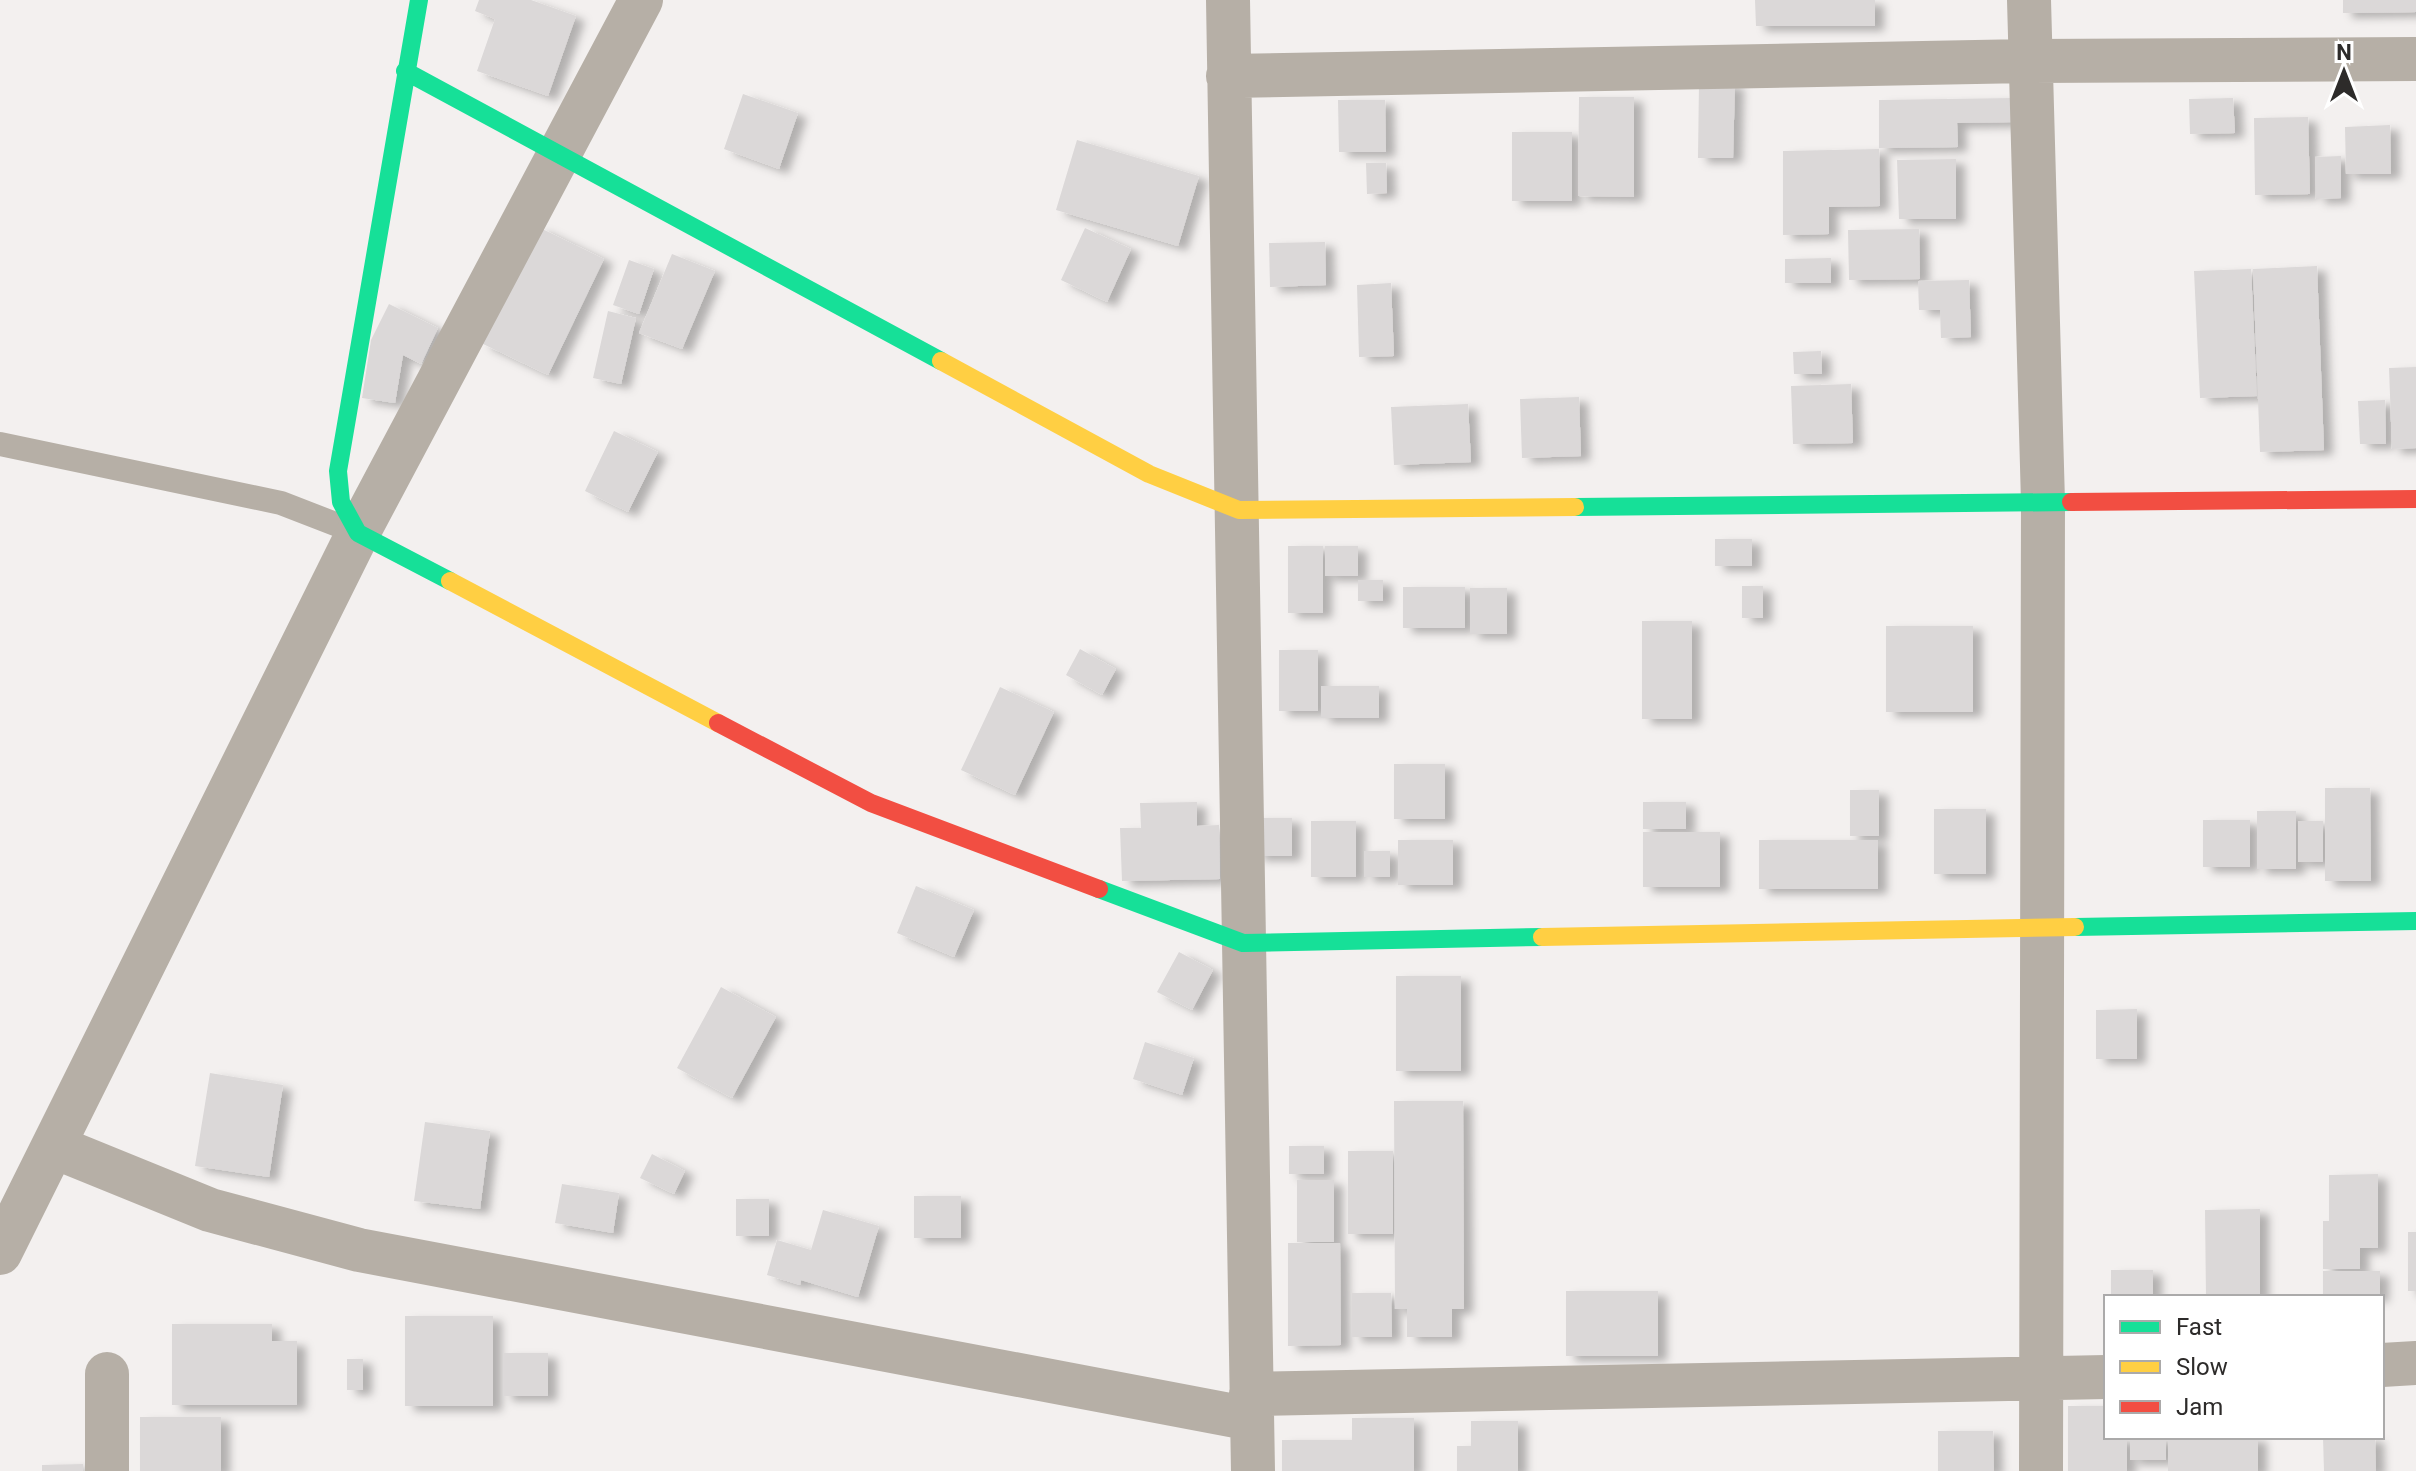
<svg xmlns="http://www.w3.org/2000/svg" width="2416" height="1471" viewBox="0 0 2416 1471" font-family="Roboto,sans-serif">
<style>
.building{fill:#dbd8d8;filter:url(#shadow)}
.lines{fill:none;stroke-linecap:round;stroke-linejoin:round}
.lane{stroke:#b6afa6;stroke-width:24}
.street{stroke:#b6afa6;stroke-width:44}
.fast{stroke:#16e098;stroke-width:18}
.slow{stroke:#ffcf43;stroke-width:18}
.jam{stroke:#f24e42;stroke-width:18}
</style>
<defs>
<filter id="shadow"><feDropShadow dx="9" dy="5" stdDeviation="4" flood-color="#0004"/></filter>
</defs>
<rect width="100%" height="100%" fill="#f3f0ef"/>
<path class="building" d="M479 0H531L576 16 548 96 477 71 495 19 475 11Z
M1755 0H1875V26H1756Z
M2343 0H2416V12L2343 13Z
M1699 83H1735L1733 158H1698Z
M743 94 798 113 779 169 724 149Z
M1579 97H1634V197L1578 196Z
M2013 98V122L1957 123 1958 147 1879 148V100Z
M2233 98 2235 133 2190 134 2189 99Z
M1338 100H1385L1386 152H1339Z
M2308 117 2310 194 2255 195 2254 118Z
M2390 125 2391 174H2346L2345 127Z
M1512 132H1572V201H1512Z
M1077 140 1199 176 1178 246 1056 210Z
M1879 149 1880 206 1829 207V234L1783 235V151Z
M2341 156V198L2316 199 2315 157Z
M1956 159V219H1899L1897 160Z
M1366 163H1386L1387 193 1367 194Z
M538 227 604 259 548 375 481 343Z
M1085 228 1131 249 1107 302 1061 280Z
M1919 229 1920 279 1849 280 1848 230Z
M1325 242 1326 285 1270 287 1269 243Z
M672 254 715 271 682 349 639 333Z
M1831 258V283H1785V259Z
M629 260 654 269 639 314 613 305Z
M2317 266 2324 450 2260 452 2253 269Z
M2251 269 2257 396 2200 398 2194 271Z
M1969 280 1971 337 1941 338 1940 310H1919L1918 281Z
M1391 283 1394 356 1359 357 1357 285Z
M389 304 438 328 421 364 403 355 395 403 362 398 371 340Z
M608 311 636 318 621 384 593 378Z
M1821 351 1822 374H1794L1793 352Z
M2416 367V448L2392 449 2389 368Z
M1851 384 1853 443 1793 444 1791 386Z
M1579 397 1581 456 1522 458 1520 399Z
M2385 400 2386 444H2360L2358 401Z
M1468 404 1471 462 1394 465 1391 407Z
M614 431 658 452 628 512 585 491Z
M1715 539H1752V566H1715Z
M1288 546H1323V613H1288Z
M1325 546H1358V576H1325Z
M1358 580H1383V601H1358Z
M1742 586H1763V618H1742Z
M1403 587H1465V628H1403Z
M1470 588H1507V634H1470Z
M1642 621H1692V719H1642Z
M1886 626H1973V712H1886Z
M1080 649 1116 669 1102 695 1066 675Z
M1279 650H1318V711H1279Z
M1321 686H1379V718H1321Z
M1000 687 1054 712 1015 795 961 770Z
M1394 764H1445V819H1394Z
M2325 788H2370L2371 881H2325Z
M1850 790H1879V836H1850Z
M1197 802V826L1219 825 1220 879 1122 881 1120 828H1141L1140 803Z
M1643 802H1686V829H1643Z
M1934 809H1986V874H1934Z
M2257 811H2296V869H2257Z
M1255 818H1292V856H1255Z
M2203 820H2250V867H2203Z
M1311 821H1356V877H1311Z
M2298 821H2323V862H2298Z
M1643 832H1720V887H1643Z
M1398 840H1453V885H1398Z
M1759 840H1878V889H1759Z
M1364 851H1390V877H1364Z
M916 886 974 910 954 957 897 933Z
M1179 952 1213 970 1192 1010 1157 992Z
M1396 976H1461V1071H1396Z
M721 987 776 1017 732 1098 677 1068Z
M2137 1009V1059H2096V1010Z
M1145 1042 1194 1058 1182 1095 1133 1079Z
M210 1073 283 1085 269 1177 195 1166Z
M1394 1101H1463L1464 1309H1452V1337H1407V1309H1395Z
M425 1122 490 1131 480 1209 414 1201Z
M1289 1146H1324V1174H1289Z
M1348 1151H1393V1234H1348Z
M652 1154 685 1171 674 1194 640 1178Z
M2378 1174V1248H2360V1269H2323V1221H2329V1175Z
M1297 1180H1334V1242H1297Z
M562 1184 619 1193 613 1233 555 1223Z
M914 1196H961V1238H914Z
M736 1199H769V1236H736Z
M2260 1209V1297H2206L2205 1210Z
M823 1210 879 1226 858 1297 801 1280 800 1285 767 1275 777 1240 811 1250Z
M2408 1232H2416V1291H2408Z
M1288 1243H1340L1341 1345 1288 1346Z
M2111 1270H2153V1297H2111Z
M2323 1271H2380V1297H2323Z
M1566 1291H1658V1356H1566Z
M1352 1293H1391L1392 1337H1352Z
M405 1316H493V1406H405Z
M172 1324H272V1341H297V1405H172Z
M503 1353H548V1396H503Z
M347 1359H363V1390H347Z
M2068 1406H2106V1437H2127V1471H2068Z
M140 1417H221V1471H140Z
M1352 1418H1414V1471H1282V1440H1352Z
M1471 1421H1518V1471H1457V1446H1471Z
M1938 1431H1993L1994 1471H1938Z
M2130 1437H2166V1460H2130Z
M2168 1437H2258V1471H2168Z
M2323 1437H2375L2376 1471H2324Z
M83 1464V1471H42V1465Z"/>
<g class="lines">
<path class="lane" d="M0 444 281 503 356 532"/>
<path class="street" d="M1228 0 1253 1471
M2029 0 2043 502 2041 1471
M1228 76 2028 61 2416 59
M55 1147 210 1210 359 1250 1251 1419
M0 1253 358 533 641 0
M2382 1365 2416 1363
M107 1374V1471
M1251 1394 2106 1377"/>
<path class="fast" d="M419 0 338 471 341 502 358 533 450 581
M405 71 941 361
M1575 507 2071 502
M1099 889 1243 943 1542 937
M2075 927 2416 921"/>
<path class="slow" d="M941 361 1149 474 1239 510 1575 507
M450 581 718 723
M1542 937 2075 927"/>
<path class="jam" d="M2071 502 2416 499
M718 723 871 803 1099 889"/>
</g>
<rect x="2104" y="1295" width="280" height="144" fill="#ffffff" stroke="#abaaaa" stroke-width="2"/>
<rect x="2120" y="1321" width="40" height="12" fill="#16e098" stroke="#abaaaa" stroke-width="2"/>
<text x="2176" y="1335" font-size="24" fill="#2d2b2a">Fast</text>
<rect x="2120" y="1361" width="40" height="12" fill="#ffcf43" stroke="#abaaaa" stroke-width="2"/>
<text x="2176" y="1375" font-size="24" fill="#2d2b2a">Slow</text>
<rect x="2120" y="1401" width="40" height="12" fill="#f24e42" stroke="#abaaaa" stroke-width="2"/>
<text x="2176" y="1415" font-size="24" fill="#2d2b2a">Jam</text>
<g transform="translate(2344 72)" stroke="#ffffff" stroke-width="6" paint-order="stroke">
<path d="M0-6L14 30L0 20L-14 30Z" fill="#2d2b2a"/>
<text y="-12" font-size="22" font-weight="bold" text-anchor="middle" fill="#2d2b2a">N</text>
</g>
</svg>
